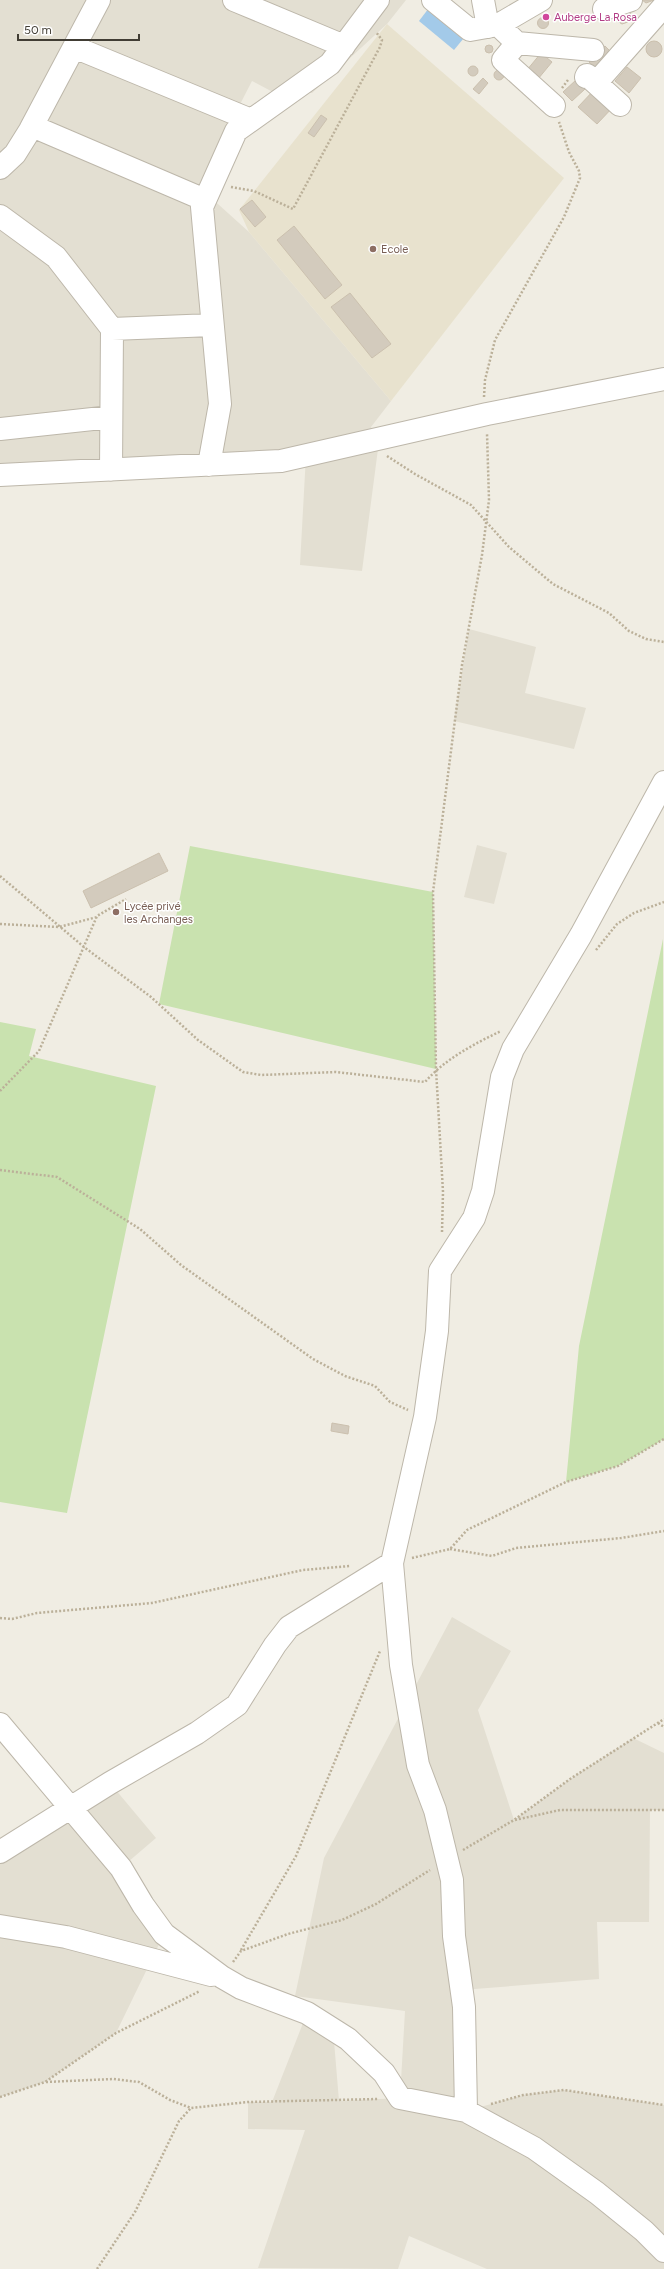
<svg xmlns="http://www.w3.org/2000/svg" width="664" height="2269" viewBox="0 0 664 2269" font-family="Figtree,sans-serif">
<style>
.residential{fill:#e3dfd2}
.education{fill:#e8e2ce}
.green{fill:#c9e2af}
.water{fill:#a3cae9}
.building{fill:#d3cbbd;stroke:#cbc0ae}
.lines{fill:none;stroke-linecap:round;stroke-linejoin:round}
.minor-casing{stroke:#bdb7aa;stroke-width:24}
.path{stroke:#bbb099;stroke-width:2.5;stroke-dasharray:2 2;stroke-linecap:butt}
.minor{stroke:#fff;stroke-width:22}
.hotel-dot{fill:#d1479c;stroke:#fff;stroke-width:1.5}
.education-dot{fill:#8d6e63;stroke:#fff;stroke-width:1.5}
.labels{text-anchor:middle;stroke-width:3;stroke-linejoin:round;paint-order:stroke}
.hotel-label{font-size:11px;fill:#b23c85;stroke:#fff;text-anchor:start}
.education-label{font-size:11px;fill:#785e54;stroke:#fff;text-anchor:start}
</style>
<rect width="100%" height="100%" fill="#f0ede3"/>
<path class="residential" d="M0 0H406L387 24 312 93 271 91 252 81 198 186 249 232 391 401 371 427 378 449 362 571 300 565 306 455 0 475Z
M469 629 536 647 525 693 586 708 574 749 454 721Z
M477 845 507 853 494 904 464 897Z
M452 1617 511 1651 478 1710 514 1820 570 1779 633 1738 664 1753V1810H650L649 1922H597L599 1979 462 1990 466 2111 523 2095 564 2090 664 2105V2269H487L409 2236 398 2269 258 2268 305 2130 248 2129V2102H272L307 2013 333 2029 339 2101 400 2098 405 2011 295 1996 324 1858Z
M110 1783 156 1838 121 1868 164 1934 116 2033 45 2082 0 2097V1852Z"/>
<path class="education" d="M387 24 564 178 391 401 249 232 239 210Z"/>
<path class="green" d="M190 846 433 892 436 1069 159 1004Z
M663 939 664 1439 618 1466 566 1482 579 1346Z
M0 1022 36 1029 29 1056 156 1086 67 1513 0 1502Z"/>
<path class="water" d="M432 4 468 33 454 50 419 21Z"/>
<path class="building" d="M642 0H654L646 3Z
M630 12 631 17 628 22 622 24 617 21 616 15Z
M537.5 23a5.5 5.5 0 1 1 11 0a5.5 5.5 0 1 1-11 0Z
M646 49a8 8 0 1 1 16 0a8 8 0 1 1-16 0Z
M485 49a4 4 0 1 1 8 0a4 4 0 1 1-8 0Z
M605 46 616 57 601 73 589 62Z
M541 53 552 62 538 79 527 70Z
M468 71a5 5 0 1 1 10 0a5 5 0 1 1-10 0Z
M627 67 641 78 629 93 615 81Z
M494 75a5 5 0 1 1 10 0a5 5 0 1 1-10 0Z
M483 78 488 83 479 94 473 89Z
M576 80 585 89 572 101 563 92Z
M595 89 614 106 597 124 578 107Z
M321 115 327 119 314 137 308 133Z
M252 200 266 217 255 227 240 209Z
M294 226 342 285 325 299 277 240Z
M350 293 391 344 372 358 331 307Z
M159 853 168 871 91 908 83 891Z
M332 1423 349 1426 348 1434 331 1431Z"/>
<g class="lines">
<defs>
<path id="minor" d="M234 0 344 46
M433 0 470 30 498 25 541 0
M483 0 488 27
M604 9 631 0
M498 25 517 43 593 50
M517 43 503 60 554 106
M74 47 251 120
M586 77 587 75 620 105
M596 83 664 6
M32 126 205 200
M0 168 15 154 30 130 99 0
M0 216 56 257 112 329 111 470
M112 329 212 325
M0 429 111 417
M209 465 220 404 202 207 236 131 330 64 378 0
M0 475 281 461 487 414 664 379
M0 1724 121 1868 143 1905 164 1934 222 1977 241 1988 307 2013 348 2039 384 2073 400 2098 466 2111 534 2148 597 2193 644 2231 664 2251
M0 1852 110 1783 197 1733 237 1705 275 1645 289 1627 392 1563
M0 1926 66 1937 211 1975
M466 2111 464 2007 454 1936 452 1880 435 1810 418 1765 401 1665 392 1563 425 1417 437 1331 440 1271 474 1218 483 1191 502 1077 513 1049 581 935 664 782"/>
</defs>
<use href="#minor" class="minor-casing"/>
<path class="path" d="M562 88 568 80
M231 187 254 191 293 209 380 47 382 40 376 32
M484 397 485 380 495 340 564 217 580 178 579 171 569 152 559 122
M387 456 415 474 471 505 509 547 553 584 609 613 629 631 646 639 664 642
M0 876 84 947 151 997 198 1040 243 1072 261 1075 336 1072 425 1082C445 1059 474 1044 501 1031
M0 924 59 927 97 917
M596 950 617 924 634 913 664 902
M0 1091 39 1051 97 916 126 899
M0 1170 57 1177 140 1229 181 1265 313 1359 345 1376 375 1386 390 1402 408 1410
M442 1232 443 1192 436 1069 433 892 462 665 482 555 489 500 487 433
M450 1549 492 1556 516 1548 621 1538 664 1531
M412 1558 450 1549 467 1530 566 1482 618 1466 664 1439
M0 1618 12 1619 37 1613 152 1603 303 1570 350 1566
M658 1723 664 1727
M515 1820 560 1810H664
M463 1850 514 1820 570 1779 664 1719
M241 1950 296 1856 380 1651
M233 1962 241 1951 288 1934 342 1920 376 1904 430 1870
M46 2082 113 2079 139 2082 170 2100 191 2108 248 2102 378 2099
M0 2097 45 2082 116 2033 200 1991
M491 2104 523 2095 564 2090 664 2105
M97 2269 135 2212 179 2121 191 2108"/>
<use href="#minor" class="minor"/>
</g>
<circle class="hotel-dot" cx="546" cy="17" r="4"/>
<g class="education-dot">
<circle cx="373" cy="249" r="4"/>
<circle cx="116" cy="912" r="4"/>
</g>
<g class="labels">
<g class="hotel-label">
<text x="554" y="21">Auberge La Rosa</text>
</g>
<g class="education-label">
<text x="381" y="253">Ecole</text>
<text x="124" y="910">Lycée privé<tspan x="124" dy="13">les Archanges</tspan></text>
</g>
</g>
<path d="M18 34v6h121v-6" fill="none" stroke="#413d34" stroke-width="2"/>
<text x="24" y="34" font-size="12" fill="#413d34" stroke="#ffffff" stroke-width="3" paint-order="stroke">50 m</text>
</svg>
